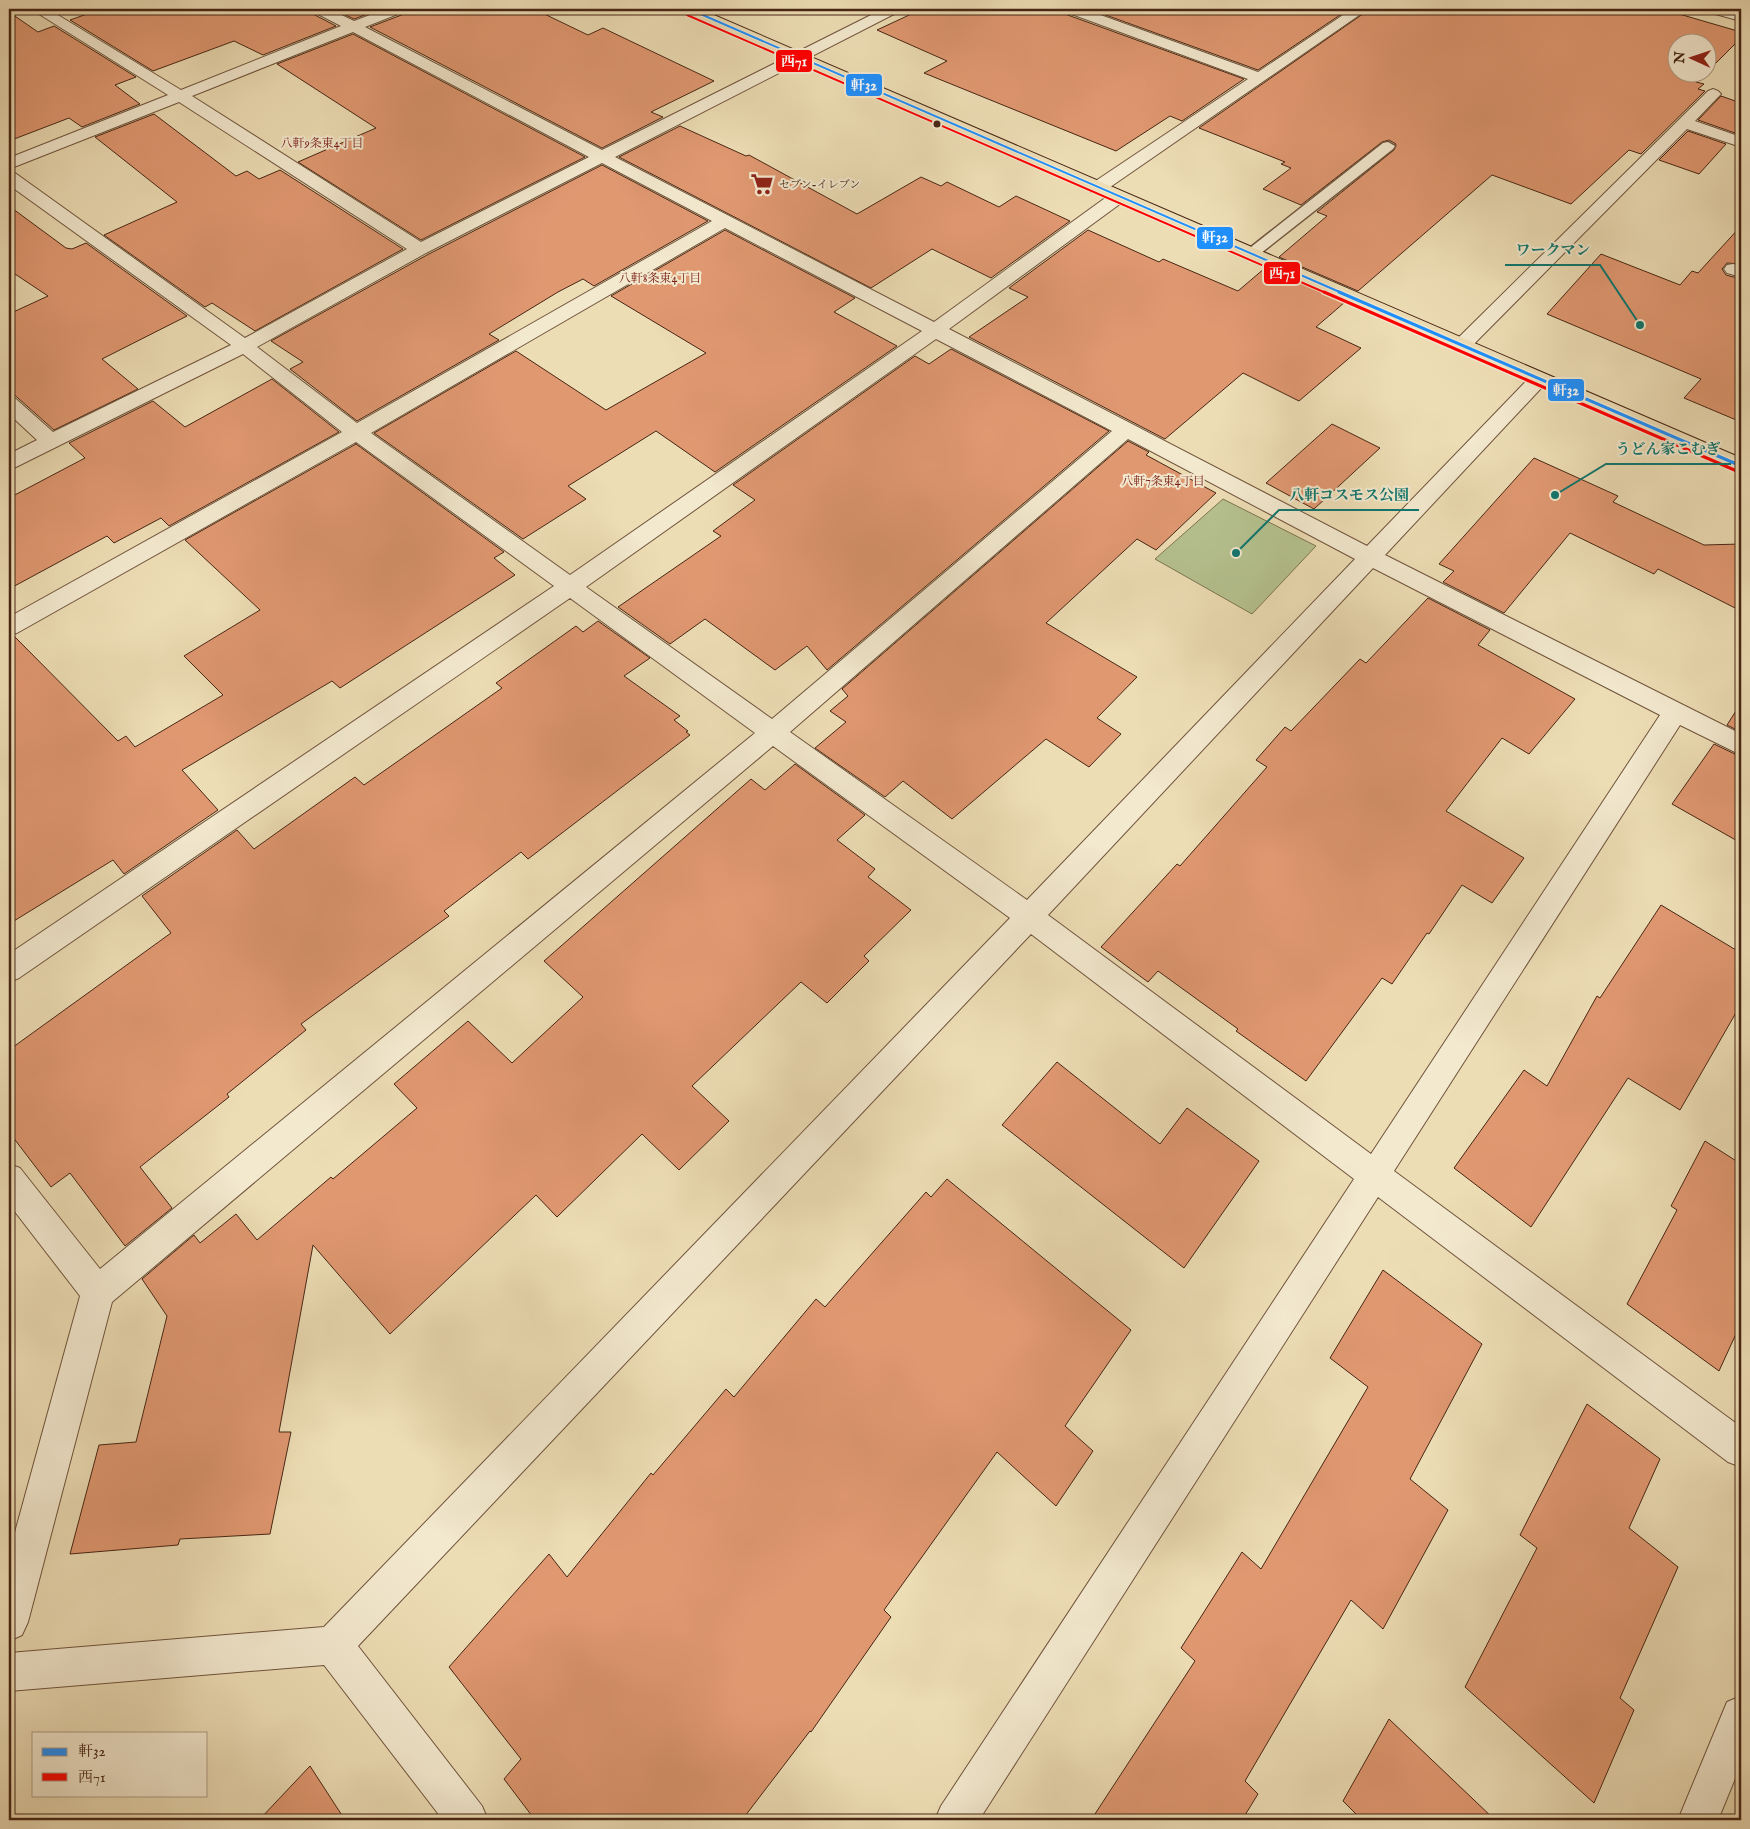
<svg xmlns="http://www.w3.org/2000/svg" width="1750" height="1829" viewBox="0 0 1750 1829" font-family="'IM FELL English','Noto Serif JP',serif">
<style>
.green{fill:#b5c290;stroke:#7e7452}
.building{fill:#e09871;stroke:#472614}
.lines{fill:none;stroke-linecap:round;stroke-linejoin:round}
.service-casing{stroke:#70543c;stroke-width:3}
.minor-casing{stroke:#70543c;stroke-width:2}
.primary-casing{stroke:#472614;stroke-width:2}
.service{fill:#f3e9cf;fill-rule:evenodd}
.minor{fill:#f3e9cf;fill-rule:evenodd}
.primary{fill:#edddb5;fill-rule:evenodd}
.bus-1-far1-casing{stroke:#f3e9cf;stroke-width:4}
.bus-1-casing{stroke:#f3e9cf;stroke-width:6}
.bus-2-far1-casing{stroke:#f3e9cf;stroke-width:4}
.bus-2-casing{stroke:#f3e9cf;stroke-width:6}
.bus-1-far1{stroke:#1e90ff;stroke-width:2}
.bus-1{stroke:#1e90ff;stroke-width:3}
.bus-2-far1{stroke:#f00;stroke-width:2}
.bus-2{stroke:#f00;stroke-width:3}
.bus-dot{fill:#472614;stroke:#f3e9cf;stroke-width:2}
.labels{text-anchor:middle;stroke-width:4;stroke-linejoin:round;paint-order:stroke}
.far-poi-label{font-size:11px;fill:#472614;stroke:#f3e9cf;text-anchor:start}
.far-neighbourhood-label{font-size:12px;fill:#7a1f14;stroke:#f3e9cf}
.leader{fill:none;stroke:#0f766e;stroke-width:2}
.callout-dot{fill:#0f766e;stroke:#f3e9cf;stroke-width:2}
.callout-label{font-size:15px;text-anchor:middle;font-weight:bold;fill:#0f766e;stroke:#f3e9cf;stroke-width:4;stroke-linejoin:round;paint-order:stroke}
.line-badge{stroke:#f3e9cf;stroke-width:2}
.badge-label{font-size:14px;text-anchor:middle;font-weight:bold;fill:#fff}
</style>
<rect width="100%" height="100%" fill="#edddb5"/>
<filter id="stains"><feTurbulence type="fractalNoise" baseFrequency=".004" numOctaves="4"/><feColorMatrix values="0 0 0 0 .2 0 0 0 0 .09 0 0 0 0 .02 0 0 0 .5 -.17"/></filter>
<radialGradient id="worn" r=".72"><stop offset=".6" stop-color="#630" stop-opacity="0"/><stop offset="1" stop-color="#630" stop-opacity=".3"/></radialGradient>
<path class="green" d="M1223 499 1316 546 1252 614 1155 559Z"/>
<path class="building" d="M101 9H310L313 14 336 26 263 55 234 41 153 71 70 20Z
M333 9H381L354 19Z
M407 9H534L588 35 603 28 714 81 651 112 663 117 602 148 370 27 404 14Z
M922 9H1062L1065 14 1244 79 1182 121 1170 116 1116 151 924 73 947 61 877 30Z
M1089 9H1349L1258 70Z
M1370 9H1662L1741 32V38L1708 71V42H1678V72H1705L1696 82 1704 84 1698 89 1705 91 1641 154 1629 150 1571 204 1492 175 1358 291 1279 257 1327 216 1317 212 1394 150 1396 144 1389 140 1382 142 1301 205 1263 189 1291 168 1281 164 1285 162 1199 128Z
M9 12 38 32 54 26 136 77 115 85 140 104 82 127 69 118 9 141Z
M353 34 585 157 421 240 298 162 376 128 277 64Z
M1721 96 1741 103V126L1735 133 1698 120Z
M154 114 236 176 247 171 259 179 280 170 403 249 255 331 212 303 205 307 104 235 177 202 95 137Z
M680 126 746 156 749 155 857 214 921 177 941 186 947 182 999 207 1016 196 1070 221 991 278 932 249 871 288 619 157Z
M1688 131 1726 144 1699 174 1659 160Z
M602 165 708 221 594 286 583 279 558 292 489 334 499 340 357 421 290 369 303 362 271 341 427 255Z
M9 206 66 248 72 249 86 243 187 316 102 359 138 389 54 430 9 390V314L48 296 9 270Z
M1741 226V264L1727 263 1722 269 1726 275 1741 279V422L1684 398 1701 379 1547 314 1601 254 1680 285 1692 271 1698 273Z
M725 230 855 298 834 312 897 346 715 472 656 431 568 486 586 499 523 539 374 433 516 351 606 410 706 353 611 296Z
M1088 230 1159 262 1163 259 1238 291 1265 268 1345 302 1316 327 1361 348 1299 401 1243 373 1165 439 969 337 1028 297 1009 288Z
M951 349 1109 431 827 670 807 646 775 670 705 619 670 644 618 607 721 536 713 531 755 500 733 485 915 356 929 364Z
M272 379 339 432 169 526 161 518 114 543 107 536 9 589V498L85 458 69 443 153 401 185 427Z
M1332 424 1380 448 1314 509 1266 483Z
M1128 441 1149 452 1146 455 1216 493 1156 550 1137 539 1046 623 1137 677 1097 718 1121 734 1089 767 1046 739 952 819 903 781 885 797 815 748 846 722 830 711 848 696 842 689Z
M356 444 504 552 494 558 515 575 340 688 332 681 182 770 218 810 124 874 113 860 9 924V637L14 636 118 741 126 736 135 747 223 695 184 656 260 610 185 540Z
M1534 458 1618 496 1613 502 1704 545 1741 544V611L1658 569 1654 574 1570 533 1504 613 1443 582 1454 571 1439 564Z
M1428 598 1490 630 1478 645 1575 699 1529 754 1502 738 1446 811 1524 858 1492 903 1462 885 1429 934 1427 933 1392 984 1382 978 1306 1081 1236 1031 1238 1029 1158 971 1148 982 1101 947 1177 864 1180 866 1267 767 1256 760 1285 727 1291 731 1360 659 1366 663Z
M598 621 650 658 624 676 680 716 674 720 688 731 686 732 690 735 528 859 521 852 444 911 449 916 301 1024 306 1030 227 1094 229 1097 140 1167 172 1208 125 1246 70 1173 51 1187 9 1132V1050L171 933 142 896 237 830 254 849 355 777 364 785 502 688 496 683 576 626 583 632Z
M1741 703V732L1727 725Z
M1714 744 1741 757V843L1672 804Z
M795 764 865 815 837 840 875 869 868 877 911 910 864 956 869 961 827 1003 801 982 692 1086 729 1121 679 1170 642 1134 557 1217 536 1195 390 1334 313 1245 279 1432H291L270 1534 180 1539 178 1545 70 1554 99 1445 136 1442 167 1316 142 1279 194 1235 200 1243 236 1214 257 1240 331 1177 333 1179 417 1108 394 1084 468 1021 512 1063 583 997 544 961 751 779 765 790Z
M1661 905 1741 953V1004L1680 1110 1628 1078 1531 1227 1454 1168 1524 1070 1547 1086 1597 996 1600 998Z
M1057 1062 1160 1144 1187 1108 1259 1161 1184 1268 1002 1125Z
M1705 1141 1741 1164V1323L1719 1371 1627 1304 1677 1210 1671 1206Z
M947 1179 1131 1330 1065 1426 1093 1451 1056 1506 997 1452 884 1610 891 1617 811 1732 810 1731 742 1820H535L504 1779 521 1759 449 1667 549 1554 567 1577 651 1473 653 1475 726 1389 734 1397 816 1299 825 1307 926 1192 931 1197Z
M1383 1270 1482 1344 1410 1479 1448 1510 1383 1629 1351 1600 1245 1781 1258 1794 1242 1820H1091L1195 1661 1181 1648 1197 1623 1242 1552 1261 1569 1368 1387 1330 1358Z
M1587 1404 1660 1459 1629 1528 1678 1567 1620 1698 1634 1710 1594 1803 1465 1687 1537 1548 1520 1535Z
M1389 1719 1495 1820H1362L1343 1801Z
M310 1766 345 1820H259Z"/>
<g class="lines">
<defs>
<path id="service" d="M1388 142 1395 146 1393 149 1256 257H1246L1244 254 1246 251 1383 143Z"/>
<path id="minor" d="M31 9H48L181 90 341 26 314 12 312 9H329L354 21 386 9H405L403 12 365 27 602 150 883 9H900L898 12 615 157 934 322 1112 193H1124L1126 197 1124 201 949 329 1367 546 1532 375 1539 373 1546 375 1549 379 1546 383 1385 555 1741 734V755L1680 725 1394 1171 1741 1427V1467L1728 1462 1378 1197 979 1820H935L941 1806 1354 1179 1031 934 358 1646 482 1806 488 1820H443L324 1665 9 1691V1653L324 1627 1010 918 773 746 112 1302 28 1622 22 1635 9 1641V1554L80 1296 9 1204V1164L20 1168 100 1269 755 733 570 598 19 978 9 982V954L554 586 356 442 17 633 9 635V617L342 432 243 354 16 467 9 469V454L37 440 9 414V397L16 399 53 432 231 345 9 185V172L15 173 245 338 407 249 179 102 9 169V158L168 95ZM353 32 589 157 421 242 192 96ZM602 163 712 221 357 423 257 347 426 253ZM725 228 922 331 570 575 371 433ZM936 339 1112 431 772 719 586 587ZM1128 439 1355 559 1027 900 790 732ZM1373 568 1660 715 1371 1154 1048 915Z
M1064 9H1084L1258 72 1352 9H1368L1103 192H1091L1089 188 1091 184 1248 79 1066 12Z
M1706 9H1728L1741 13V21L1708 12Z
M1713 89 1718 91 1721 94 1695 121 1741 137V147L1687 129 1469 349 1462 351 1455 349 1452 345 1455 341 1708 91Z
M1733 264 1741 266V277L1727 273 1724 269 1727 265Z
M1741 1696V1764L1718 1820H1678L1727 1702Z"/>
<path id="primary" d="M682 9H700L1741 458V473L684 12Z"/>
</defs>
<use href="#service" class="service-casing"/>
<use href="#minor" class="minor-casing"/>
<use href="#primary" class="primary-casing"/>
<use href="#service" class="service"/>
<use href="#minor" class="minor"/>
<use href="#primary" class="primary"/>
<defs>
<path id="bus-1-far1" d="M689 9 1342 293"/>
<path id="bus-1" d="M1339 292 1741 466"/>
<path id="bus-2-far1" d="M687 15 1326 293"/>
<path id="bus-2" d="M1324 292 1739 472"/>
</defs>
<use href="#bus-1-far1" class="bus-1-far1-casing"/>
<use href="#bus-1" class="bus-1-casing"/>
<use href="#bus-2-far1" class="bus-2-far1-casing"/>
<use href="#bus-2" class="bus-2-casing"/>
<use href="#bus-1-far1" class="bus-1-far1"/>
<use href="#bus-1" class="bus-1"/>
<use href="#bus-2-far1" class="bus-2-far1"/>
<use href="#bus-2" class="bus-2"/>
</g>
<defs>
<symbol id="supermarket-bare" viewBox="-9 -9 18 18"><path d="M-6-5.5h2.5l.6 2H6L4.5 2H-2.5L-4.4-4H-6ZM-1.5 3.2a1.3 1.3 0 1 0 .1 0ZM3 3.2a1.3 1.3 0 1 0 .1 0Z" fill="#8f2418" stroke="#f3e9cf" stroke-width="2.5" paint-order="stroke"/></symbol>
</defs>
<g fill-rule="evenodd">
<use href="#supermarket-bare" x="746" y="168" width="32" height="32"/>
</g>
<circle class="bus-dot" cx="937" cy="124" r="4.5"/>
<g class="labels">
<g class="far-poi-label">
<text x="779" y="188">セブン-イレブン</text>
</g>
<g class="far-neighbourhood-label">
<text x="322" y="147">八軒9条東4丁目</text>
<text x="660" y="282">八軒8条東4丁目</text>
<text x="1163" y="485">八軒7条東4丁目</text>
</g>
</g>
<path class="leader" d="M1640 325L1600 265H1505M1555 495L1606 464H1731M1236 553L1279 510H1419"/>
<g class="callout-dot">
<circle cx="1640" cy="325" r="5"/>
<circle cx="1555" cy="495" r="5"/>
<circle cx="1236" cy="553" r="5"/>
</g>
<g class="callout-label">
<text x="1553" y="255">ワークマン</text>
<text x="1668" y="454">うどん家こむぎ</text>
<text x="1349" y="500">八軒コスモス公園</text>
</g>
<g class="line-badge">
<rect x="775" y="49" width="38" height="24" rx="5" fill="#f00"/>
<rect x="845" y="73" width="38" height="24" rx="5" fill="#1e90ff"/>
<rect x="1196" y="226" width="38" height="24" rx="5" fill="#1e90ff"/>
<rect x="1263" y="261" width="38" height="24" rx="5" fill="#f00"/>
<rect x="1547" y="378" width="38" height="24" rx="5" fill="#1e90ff"/>
</g>
<g class="badge-label">
<text x="794" y="66">西71</text>
<text x="864" y="90">軒32</text>
<text x="1215" y="242">軒32</text>
<text x="1282" y="278">西71</text>
<text x="1566" y="395">軒32</text>
</g>
<rect width="1750" height="1829" fill="none" stroke="#edddb5" stroke-width="30"/>
<rect x="10" y="10" width="1730" height="1809" fill="none" stroke="#472614" stroke-width="2.5"/>
<rect x="15" y="15" width="1720" height="1799" fill="none" stroke="#472614"/>
<rect x="32" y="1732" width="175" height="65" fill="#f3e9cf" stroke="#ae9b84"/>
<rect x="42" y="1748" width="25" height="8" fill="#1e90ff" stroke="#ae9b84"/>
<text x="78" y="1756" font-size="15" fill="#472614">軒32</text>
<rect x="42" y="1773" width="25" height="8" fill="#ff0000" stroke="#ae9b84"/>
<text x="78" y="1782" font-size="15" fill="#472614">西71</text>
<g transform="translate(1692 58) rotate(273)"><circle r="24" fill="#f3e9cf" stroke="#ae9b84"/>
<path d="M0-4L9 19L0 12L-9 19Z" fill="#8f2418"/>
<text y="-8" font-size="14" font-weight="bold" text-anchor="middle" fill="#472614">N</text>
</g>
<rect width="100%" height="100%" filter="url(#stains)"/>
<rect width="100%" height="100%" fill="url(#worn)"/>
</svg>
